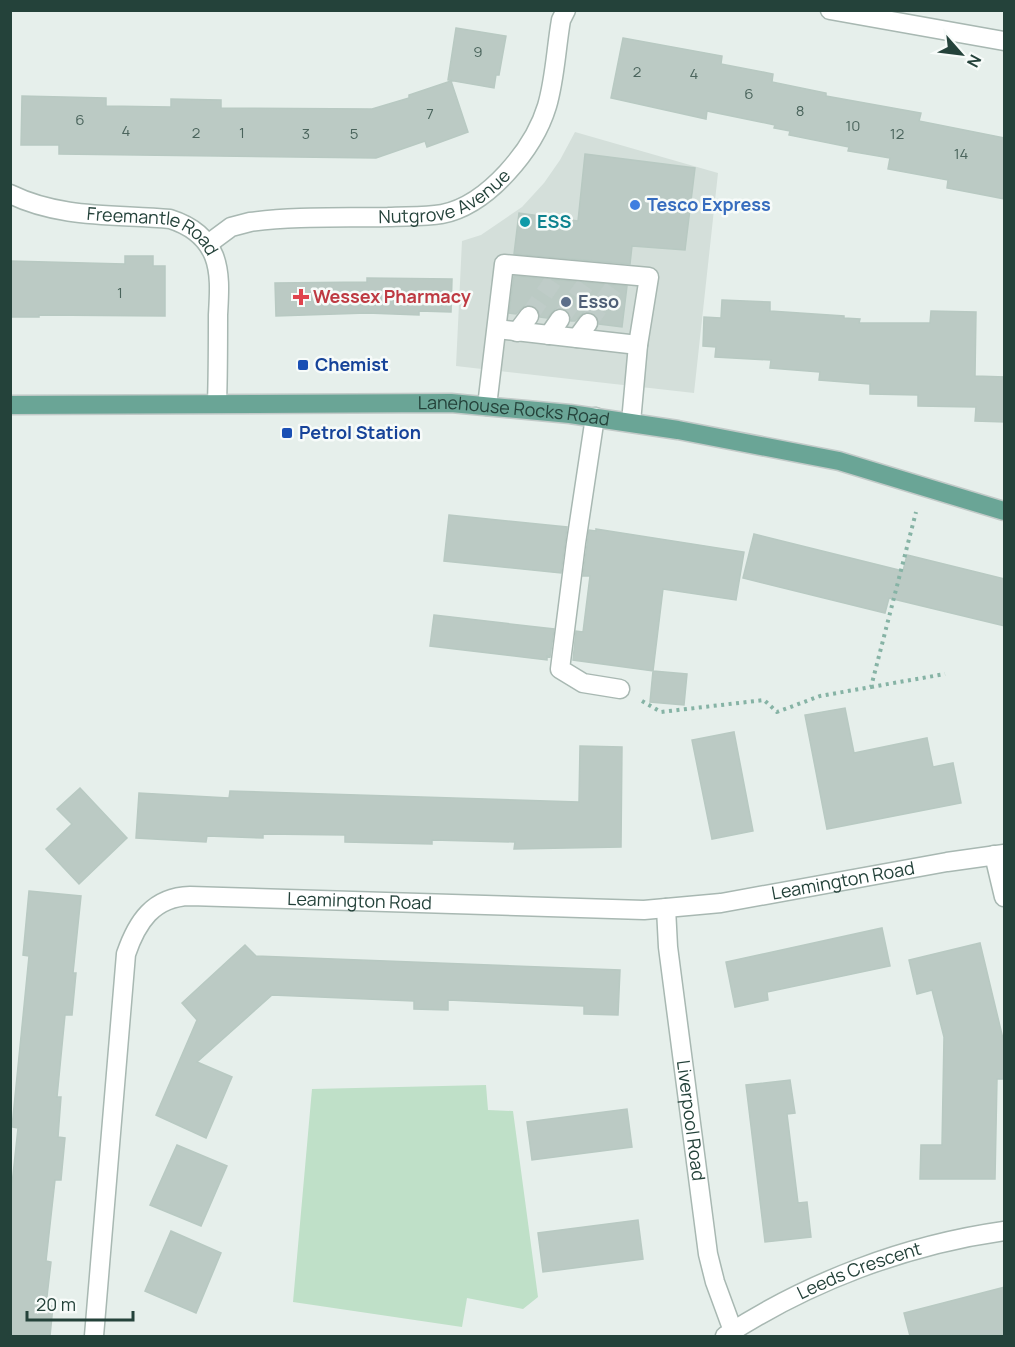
<svg xmlns="http://www.w3.org/2000/svg" width="1015" height="1347" viewBox="0 0 1015 1347" font-family="Manrope,sans-serif">
<style>
.built{fill:#d4dfda}
.green{fill:#bfe0c8}
.building{fill:#bbcac4;stroke:#b8c9c2;stroke-width:1.5}
.lines{fill:none;stroke-linecap:round;stroke-linejoin:round}
.minor-tunnel{stroke:#bfccc8;stroke-width:18;stroke-dasharray:18 9;stroke-linecap:butt}
.minor-casing{stroke:#a8b8b2;stroke-width:21}
.major-casing{stroke:#c2cac8;stroke-width:21}
.path{stroke:#86b3a5;stroke-width:4;stroke-dasharray:3 4.5;stroke-linecap:butt}
.minor{stroke:#fff;stroke-width:18}
.major{stroke:#6aa596;stroke-width:18}
.shop-dot{fill:#3f7fe0;stroke:#f7fbf9;stroke-width:2}
.culture-dot{fill:#0f9aa8;stroke:#f7fbf9;stroke-width:2}
.health-dot{fill:#e0444e;stroke:#f7fbf9;stroke-width:2}
.service-dot{fill:#5c6f8a;stroke:#f7fbf9;stroke-width:2}
.transit-dot{fill:#1a4fb4;stroke:#f7fbf9;stroke-width:2}
.labels{text-anchor:middle;stroke-width:5;stroke-linejoin:round;paint-order:stroke}
.number-label{font-size:15px;fill:#4a645c}
.street-label{font-size:18px;fill:#24423a;stroke:#f7fbf9}
.shop-label{font-size:18px;font-weight:bold;fill:#366cbe;stroke:#f7fbf9;text-anchor:start}
.culture-label{font-size:18px;font-weight:bold;fill:#0d838f;stroke:#f7fbf9;text-anchor:start}
.health-label{font-size:18px;font-weight:bold;fill:#be3a42;stroke:#f7fbf9;text-anchor:start}
.service-label{font-size:18px;font-weight:bold;fill:#4e5e75;stroke:#f7fbf9;text-anchor:start}
.transit-label{font-size:18px;font-weight:bold;fill:#164399;stroke:#f7fbf9;text-anchor:start}
</style>
<rect width="100%" height="100%" fill="#e6efeb"/>
<path class="built" d="M575 132 718 173 694 393 456 366 462 241 481 235 522 207 544 183 560 160Z"/>
<path class="green" d="M486 1085 488 1110 513 1111 538 1297 523 1309 467 1298 462 1327 293 1302 312 1089Z"/>
<path class="building" d="M456 28 506 36 499 75H496L494 88 448 80Z
M623 38 722 56 721 64 773 74 772 82 826 93V96L921 113 919 121 1005 138V199L947 188 948 180 888 169 890 158 848 151 849 147 789 135 790 131 774 128 775 125 707 111 706 119 611 98Z
M451 81 468 132 427 147 425 141 376 158 59 154V145H21L22 96 106 98V106L171 107V99L221 100V108L372 109 409 98V95Z
M585 154 695 168 685 250 632 246 630 264 514 254 519 213 578 221Z
M125 256H153V266H165V316L39 315V317H10V261L125 264Z
M514 276 627 286 622 327 599 324 598 318 590 312 583 313 575 321H571L570 314 561 308 555 309 547 318 540 317 536 307 530 305 524 306 516 314 509 313Z
M367 278 452 279 451 312 419 311V315L367 313 276 316 275 283 367 282Z
M722 300 770 302V311L844 316V318L860 319 859 323H930L931 311 976 312 975 376 1005 377V422L975 421 976 407 918 406V395L870 394V384L819 380 820 372 770 368 771 360 715 357 716 347 703 346 704 317 721 318Z
M449 515 567 527 561 573 444 561Z
M596 529 744 552 736 600 663 589 653 671 573 660 576 631 583 632 590 576H583L589 530 596 531Z
M754 534 903 571 907 555 1005 579V626L889 598 885 613 743 578Z
M434 615 554 629 550 657 547 656V660L430 646Z
M653 671 687 674 684 705 650 702Z
M845 708 854 753 927 738 933 767 953 763 961 803 827 829 805 715Z
M734 732 753 831 712 839 692 740Z
M580 746 622 747 621 847 514 849 515 842 432 840V844L345 842V835L263 834V838L207 836 206 842 136 838 139 793 229 798 230 791 579 802Z
M80 788 127 838 79 884 46 849 72 824 57 809Z
M29 891 81 896 73 973H76L72 1015H65L57 1097H61L58 1137 65 1138 61 1180H55L46 1261 51 1262 46 1305 53 1306 50 1336H10V1203L18 1128 12 1127 29 956 23 955Z
M882 928 890 966 767 992 768 1000 735 1007 726 962Z
M980 943 1005 1047V1079H997L995 1179H920L921 1145H942L944 1037 932 990 917 994 909 960Z
M245 945 256 956 620 970 618 1015 584 1014V1006L448 1000V1010L414 1009V1001L272 995 197 1062 232 1077 206 1138 156 1115 197 1020 182 1003Z
M790 1080 795 1113 787 1114 798 1203 807 1202 811 1237 765 1242 746 1085Z
M627 1109 632 1147 532 1160 527 1122Z
M177 1145 227 1166 201 1226 150 1205Z
M638 1220 643 1259 543 1272 538 1233Z
M171 1231 221 1253 196 1313 145 1291Z
M1005 1287V1335L910 1336 904 1313Z"/>
<g class="lines">
<path class="minor-tunnel" d="M529 316 553 281
M560 319 585 285
M588 323 613 288"/>
<defs>
<g id="minor">
<path d="M830 10 1004 41"/>
<path id="s1" d="M10 194C61 219 116 214 170 219 189 225 206 236 214 256 221 274 219 296 218 315 218 345 218 374 217 403"/>
<path id="s2" d="M208 244 231 227 250 222C296 216 342 218 388 217 406 216 425 217 442 214 488 205 534 149 547 106 555 79 556 49 561 20L566 10"/>
<path d="M497 329 638 345"/>
<path d="M517 332 529 316"/>
<path d="M549 335 560 319"/>
<path d="M577 338 588 323"/>
<path d="M487 406 504 264 649 277 638 345 631 422"/>
<path d="M595 417 576 543 560 669 583 683 620 689"/>
<path d="M994 855 1004 897"/>
<path id="s3" d="M666 908 668 947 708 1254 715 1282 733 1331"/>
<path id="s4" d="M94 1336 126 954C137 922 153 897 190 896L644 910 721 903 947 862 1004 854"/>
<path id="s5" d="M725 1336C808 1282 905 1245 1004 1231"/>
</g>
<g id="major">
<path id="s6" d="M10 405 451 403 570 414 678 430 839 461 1004 511"/>
</g>
</defs>
<use href="#minor" class="minor-casing"/>
<use href="#major" class="major-casing"/>
<path class="path" d="M871 687 945 674
M642 701 661 712 764 700 777 712 820 696 871 687 916 512"/>
<use href="#minor" class="minor"/>
<use href="#major" class="major"/>
</g>
<circle class="shop-dot" cx="635" cy="205" r="6"/>
<circle class="culture-dot" cx="525" cy="222" r="6"/>
<path class="health-dot" d="M298 288h6v6h6v6h-6v6h-6v-6h-6v-6h6z"/>
<circle class="service-dot" cx="566" cy="302" r="6"/>
<g class="transit-dot">
<rect x="297" y="359" width="12" height="12" rx="3"/>
<rect x="281" y="427" width="12" height="12" rx="3"/>
</g>
<g class="labels">
<g class="number-label">
<text x="478" y="57">9</text>
<text x="637" y="77">2</text>
<text x="694" y="79">4</text>
<text x="749" y="99">6</text>
<text x="800" y="116">8</text>
<text x="430" y="119">7</text>
<text x="80" y="125">6</text>
<text x="853" y="131">10</text>
<text x="126" y="136">4</text>
<text x="196" y="138">2</text>
<text x="242" y="138">1</text>
<text x="306" y="139">3</text>
<text x="354" y="139">5</text>
<text x="897" y="139">12</text>
<text x="961" y="159">14</text>
<text x="120" y="298">1</text>
</g>
<g class="street-label">
<text dy="6" stroke="none"><textPath href="#s2" startOffset="248">Nutgrove Avenue</textPath></text>
<text dy="6" stroke="none"><textPath href="#s1" startOffset="150">Freemantle Road</textPath></text>
<text dy="6" stroke="none"><textPath href="#s6" startOffset="504">Lanehouse Rocks Road</textPath></text>
<text dy="6" stroke="none"><textPath href="#s4" startOffset="1132">Leamington Road</textPath></text>
<text dy="6" stroke="none"><textPath href="#s4" startOffset="646">Leamington Road</textPath></text>
<text dy="6" stroke="none"><textPath href="#s3" startOffset="214">Liverpool Road</textPath></text>
<text dy="6" stroke="none"><textPath href="#s5" startOffset="150">Leeds Crescent</textPath></text>
</g>
<g class="shop-label">
<text x="647" y="211">Tesco Express</text>
</g>
<g class="culture-label">
<text x="537" y="228">ESS</text>
</g>
<g class="health-label">
<text x="313" y="303">Wessex Pharmacy</text>
</g>
<g class="service-label">
<text x="578" y="308">Esso</text>
</g>
<g class="transit-label">
<text x="315" y="371">Chemist</text>
<text x="299" y="439">Petrol Station</text>
</g>
</g>
<rect width="1015" height="1347" fill="none" stroke="#24423a" stroke-width="24"/>
<g transform="translate(961 54) rotate(118)" stroke="#f7fbf9" stroke-width="4.5" paint-order="stroke">
<path d="M0-4.5L10 22L0 15L-10 22Z" fill="#24423a"/>
<text y="-9" font-size="16" font-weight="bold" text-anchor="middle" fill="#24423a">N</text>
</g>
<path d="M27 1311v9h106v-9" fill="none" stroke="#24423a" stroke-width="3"/>
<text x="36" y="1311" font-size="18" fill="#24423a" stroke="#f7fbf9" stroke-width="4.5" paint-order="stroke">20 m</text>
</svg>
